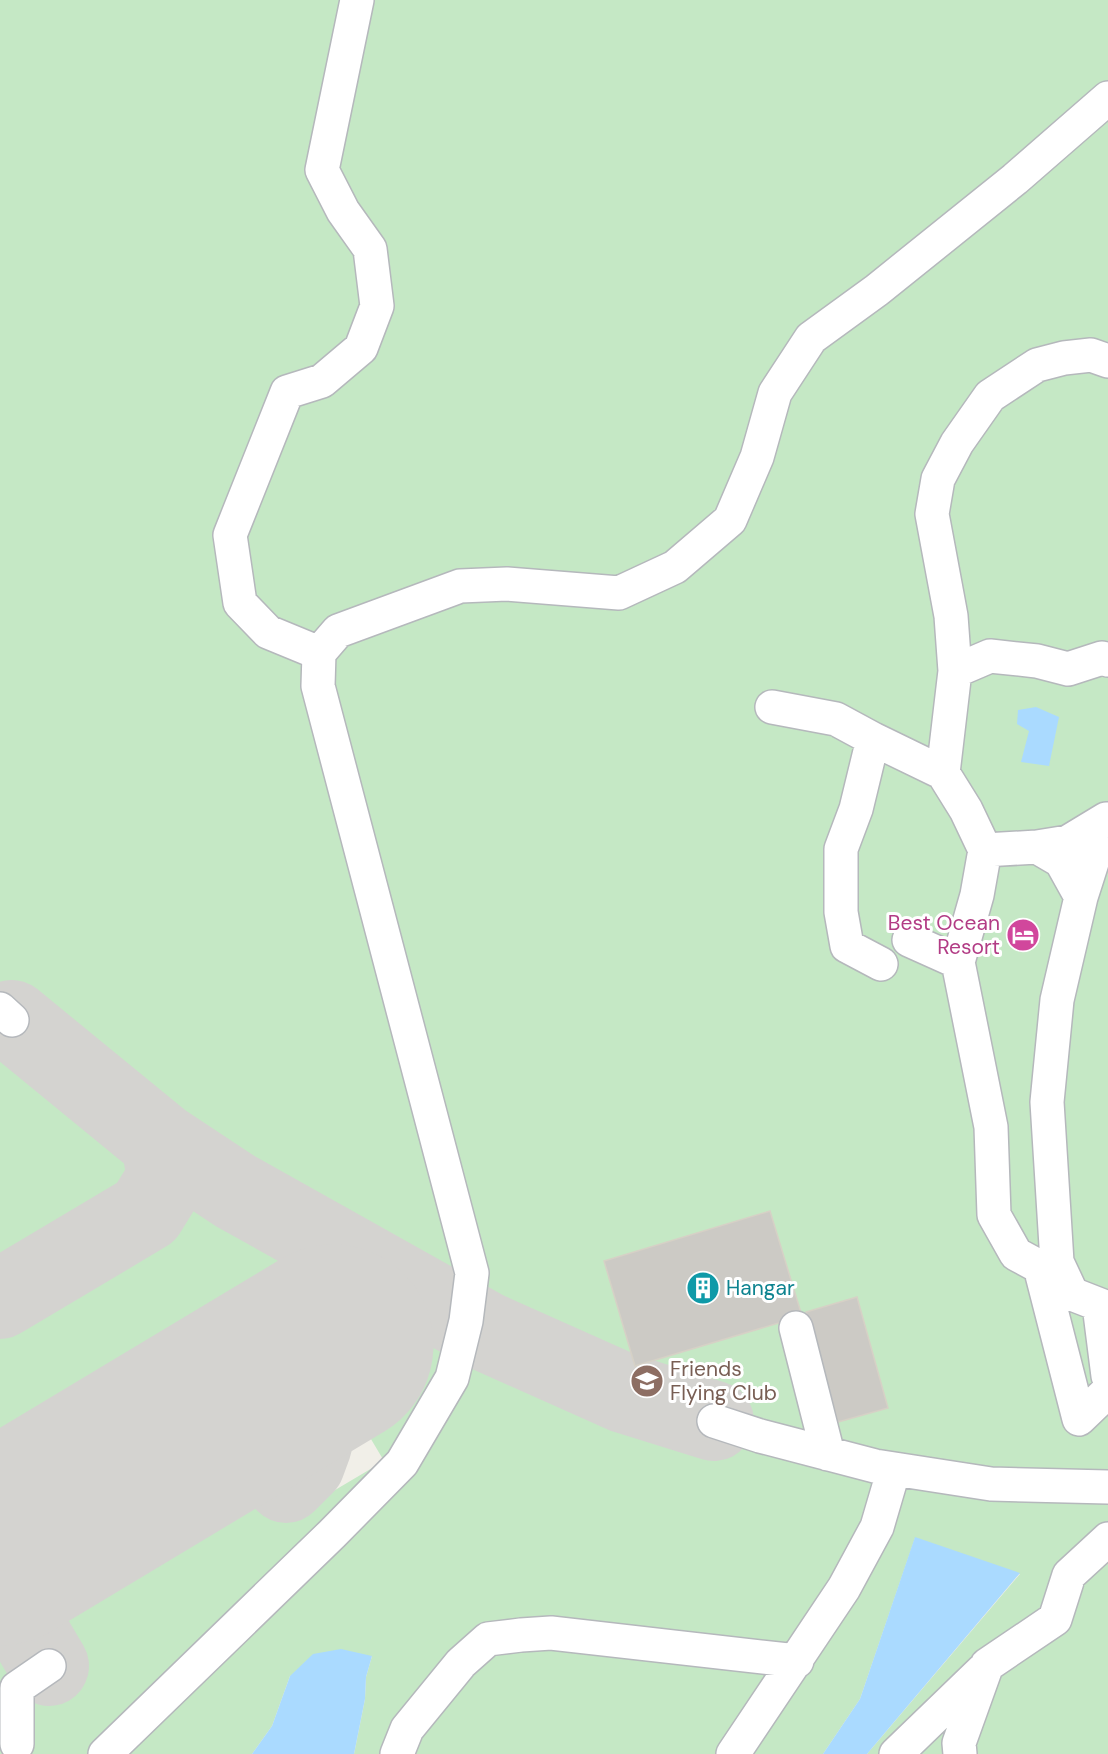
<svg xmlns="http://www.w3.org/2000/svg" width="1108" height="1754" viewBox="0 0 1108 1754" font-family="'DM Sans',sans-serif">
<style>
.green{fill:#c5e8c5;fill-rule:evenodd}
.water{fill:#aadaff}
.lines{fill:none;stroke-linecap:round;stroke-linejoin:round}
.taxiway{stroke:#d4d3d0;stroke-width:80}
.runway{stroke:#d4d3d0;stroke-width:201}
.building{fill:#cccac5;stroke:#d6d1c6;stroke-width:1.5}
.minor-casing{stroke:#b5b8bc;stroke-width:36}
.minor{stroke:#fff;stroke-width:33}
.labels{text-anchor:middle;stroke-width:6;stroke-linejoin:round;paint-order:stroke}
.hotel-label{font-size:21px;fill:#b23c85;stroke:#fff;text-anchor:end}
.culture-label{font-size:21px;fill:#0d838f;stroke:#fff;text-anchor:start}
.education-label{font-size:21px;fill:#785e54;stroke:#fff;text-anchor:start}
</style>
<rect width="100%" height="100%" fill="#f1efe8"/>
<path class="green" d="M0 0H1108V1754H867L1020 1574 915 1538 860 1699 823 1754H354L365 1699 366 1677 372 1656 290 1676 272 1726 252 1754H0V1626L7 1632 36 1681 67 1661 37 1612 40 1578 363 1384 312 1301 0 1490ZM346 1397 384 1461 293 1515 256 1451Z"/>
<path class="water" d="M1036 707 1059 717 1049 766 1021 762 1029 731 1017 724 1018 710Z
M915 1537 1020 1573 867 1754H823L860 1699Z
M341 1649 372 1656 366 1677 365 1699 354 1754H252L272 1726 290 1676 313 1654Z"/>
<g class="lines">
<path class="taxiway" d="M161 1142 235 1191 485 1331 624 1393 714 1421
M0 1299 146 1212 167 1178 161 1142 12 1020
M233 1405 266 1402 290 1412 293 1389 312 1358
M286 1483 305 1464 312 1445 290 1412
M0 1536 14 1537 3 1565 8 1597 49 1666"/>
<path class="runway" d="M0 1545 333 1345"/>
</g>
<path class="building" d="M770 1211 802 1316 635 1366 604 1261Z
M857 1297 888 1408 838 1422 806 1312Z"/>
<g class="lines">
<defs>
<path id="minor" d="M319 653 268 632 240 603 230 535 287 392 322 381 361 348 377 306 370 249 343 211 322 170 357 0
M955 671 951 616 932 514 938 479 957 443 990 396 1037 365 1064 358 1091 355 1108 361
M772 707 836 719 873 739
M943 773 955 671 990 656 1037 661 1068 669 1102 658 1108 660
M1037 847 1068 842 1106 819 1081 897 1057 1000 1047 1102 1057 1262 1040 1267 1079 1419 1108 1391
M985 850 1037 847 1061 861 1081 897
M909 940 958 962 991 1127 994 1215 1016 1254 1040 1267
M881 964 847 946 841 912V849L856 809 873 739 943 773 966 810 985 850 977 895 958 962
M0 1009 12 1020
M1057 1262 1072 1294 1108 1308
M1099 1305 1108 1376
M796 1328 828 1454
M714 1421 760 1436 875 1466 991 1484 1108 1487
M17 1744V1688L49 1666
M105 1754 332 1534 402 1463 452 1378 466 1321 472 1273 318 686 319 653 338 631 460 586 507 584 619 593 675 567 730 520 757 457 775 393 811 338 877 290 1015 179 1108 98
M397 1754 407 1729 461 1663 488 1639 521 1635 551 1633 797 1661
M733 1754 844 1588 877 1527 894 1469
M896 1754 983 1670
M960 1754 959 1743 987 1665 1055 1619 1069 1575 1108 1539"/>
</defs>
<use href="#minor" class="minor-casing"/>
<use href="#minor" class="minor"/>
</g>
<defs>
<symbol id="hotel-disc" viewBox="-11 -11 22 22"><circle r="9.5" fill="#d1479c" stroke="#fff"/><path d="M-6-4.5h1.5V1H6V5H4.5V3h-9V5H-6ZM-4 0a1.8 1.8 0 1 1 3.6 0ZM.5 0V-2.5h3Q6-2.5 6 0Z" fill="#fff"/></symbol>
<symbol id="building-disc" viewBox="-11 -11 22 22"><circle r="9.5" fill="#0f9aa8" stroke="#fff"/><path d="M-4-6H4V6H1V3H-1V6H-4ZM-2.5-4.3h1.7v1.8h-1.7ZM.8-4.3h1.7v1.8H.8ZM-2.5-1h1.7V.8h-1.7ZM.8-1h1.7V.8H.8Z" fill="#fff"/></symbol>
<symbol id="school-disc" viewBox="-11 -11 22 22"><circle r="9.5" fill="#8d6e63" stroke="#fff"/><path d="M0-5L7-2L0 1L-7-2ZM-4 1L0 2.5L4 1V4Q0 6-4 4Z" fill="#fff"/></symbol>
</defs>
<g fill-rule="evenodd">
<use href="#hotel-disc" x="1004" y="916" width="38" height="38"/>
<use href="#building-disc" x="684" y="1269" width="38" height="38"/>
<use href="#school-disc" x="628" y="1362" width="38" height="38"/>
</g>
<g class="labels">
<g class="hotel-label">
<text x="1000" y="930">Best Ocean<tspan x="1000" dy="24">Resort</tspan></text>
</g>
<g class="culture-label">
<text x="726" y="1295">Hangar</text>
</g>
<g class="education-label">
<text x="670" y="1376">Friends<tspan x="670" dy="24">Flying Club</tspan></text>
</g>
</g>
</svg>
